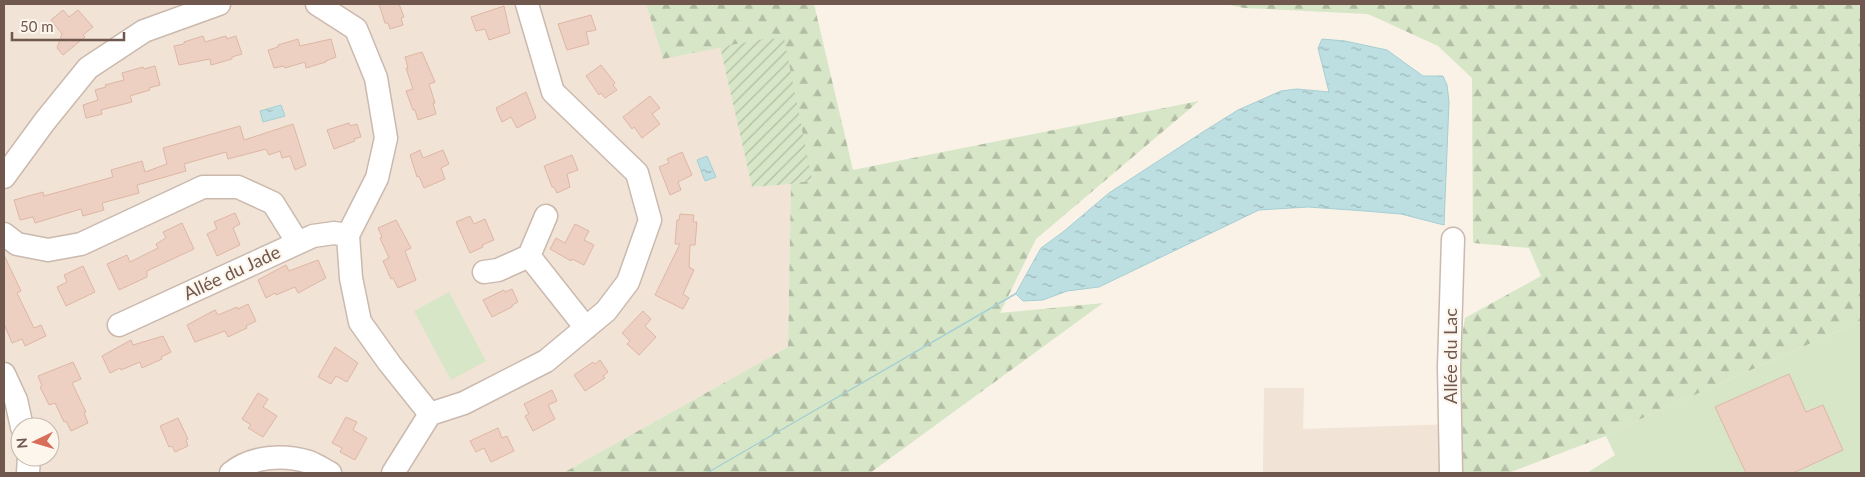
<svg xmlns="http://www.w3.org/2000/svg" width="1865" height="477" viewBox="0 0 1865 477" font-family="Lato,sans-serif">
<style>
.residential{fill:#f1e3d6;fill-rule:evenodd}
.grass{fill:#d6e6c7}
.forest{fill:url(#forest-firs)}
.garden{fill:url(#garden-furrows)}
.water{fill:url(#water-ripples);stroke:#a5cfd3}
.building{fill:#edd0c2;stroke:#deb6a4}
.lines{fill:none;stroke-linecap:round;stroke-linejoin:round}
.minor-casing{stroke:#cbb9ae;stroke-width:25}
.minor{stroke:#fff;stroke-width:22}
.labels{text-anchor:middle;stroke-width:4.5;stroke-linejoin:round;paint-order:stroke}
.street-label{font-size:18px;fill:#71584e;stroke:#fdf6ed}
</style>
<defs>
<pattern id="forest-firs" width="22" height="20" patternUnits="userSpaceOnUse" patternTransform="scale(1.25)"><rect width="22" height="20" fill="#d6e6c7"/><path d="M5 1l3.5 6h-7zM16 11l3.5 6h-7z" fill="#b2bda4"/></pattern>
<pattern id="garden-furrows" width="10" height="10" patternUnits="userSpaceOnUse" patternTransform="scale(1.25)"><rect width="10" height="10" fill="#d6e6c7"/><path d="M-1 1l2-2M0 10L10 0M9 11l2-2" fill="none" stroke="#b2bda4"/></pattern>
<pattern id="water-ripples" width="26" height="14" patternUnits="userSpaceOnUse" patternTransform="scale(1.25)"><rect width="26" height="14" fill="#bedfe2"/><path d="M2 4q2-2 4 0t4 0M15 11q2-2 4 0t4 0" fill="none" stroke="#9fb8b9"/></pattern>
</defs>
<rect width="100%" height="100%" fill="#faf2e7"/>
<path class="residential" d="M4 4H646L663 59 720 47 752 187 791 184 788 347 563 473H4ZM20 427H50V457H20Z
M1264 388H1304L1303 429 1456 424V473H1263Z"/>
<path class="grass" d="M449 292 486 361 451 380 414 311Z
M1861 321V473H1587L1615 455 1606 436 1638 420Z"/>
<path class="forest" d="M646 4H814L853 170 1199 101 1036 239 1000 313 1103 303 870 473H563L788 347 791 184 812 180 758 40 663 59Z
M1225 4H1861V321L1638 420 1606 436 1508 473H1462L1458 360 1465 318 1541 276 1529 248 1473 243 1472 78 1438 46 1368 14 1244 8Z"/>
<path class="garden" d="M784 38 812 180 791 184 752 187 720 47 758 40Z"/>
<path class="water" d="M1322 39 1345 41 1387 50 1423 76H1443L1447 85 1449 102 1444 225 1401 214 1365 211 1308 207 1259 210 1099 287 1067 291 1043 300 1023 301 1016 294 707 473 1016 293 1041 248 1063 232 1109 193 1206 130 1238 110 1281 91 1297 89 1329 92 1318 48Z
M281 105 285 116 263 122 260 111Z
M707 156 716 177 705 181 697 160Z"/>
<path class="building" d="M379 4H399L404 17 401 18 403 25 390 29 388 23H385Z
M504 6 510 33 489 40 485 29 476 31 471 17Z
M63 10 69 17 78 10 93 27 83 35 85 37 63 55 57 48 62 34 51 20Z
M591 15 596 30 586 32 589 44 567 50 558 24Z
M203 36 205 42 226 36 227 39 236 36 242 54 232 57V59L211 65 210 59 179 65 174 46 184 44V42Z
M298 39 300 46 331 39 336 57 326 61V62L306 68 305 62 285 68 284 66 274 68 268 50 278 47V45Z
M422 52 435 82 429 84 435 103H433L436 114 418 120 415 110H413L406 91 413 89 406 68H408L405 57Z
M601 65 615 83 613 85 617 90 605 98 601 93 599 95 586 76Z
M155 66 160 85 149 88 150 90 130 96 132 102 101 110 102 114 86 118 83 105 98 100 95 90 106 87 105 85 124 80 122 73 143 67 144 69Z
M526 92 536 118 517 128 511 117 502 122 496 108Z
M650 96 660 108 652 114 660 124 642 138 634 127 632 129 623 117Z
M349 123 350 126 357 124 361 137 354 139 355 141 334 149 327 130Z
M293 124 306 165 295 170 290 156 282 158 280 151 269 155 266 149 228 159 226 152 184 164 186 171 137 185 139 193 102 203 104 210 83 216 81 209 35 223 33 217 20 220 14 200 43 192 44 196 113 177 111 170 142 161 145 172 167 164 163 148 240 126 244 140Z
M420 150 423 158 443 150 449 164 441 168 445 179 424 188 419 176 417 177 410 155Z
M682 152 692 175 678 182 681 190 670 195 659 167 669 163 667 159Z
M572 155 578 170 567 174 570 187 557 193 554 187H552L544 166Z
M235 213 240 224 233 228 240 245 217 256 207 234 217 229 214 222Z
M680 214 694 215 693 222H697L695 245H690L689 267 694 270 683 294 689 298 683 309 655 295 680 244H675L677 220H679Z
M470 216 474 224 485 219 494 240 482 245 483 247 470 253 456 222Z
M396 220 411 248 405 251 416 280 398 288 393 278 391 279 383 261 389 258 380 238 382 237 378 228Z
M182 223 194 249 147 271V277L119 290 107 264 127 255 130 262 158 248 156 244 166 238 163 232Z
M575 224 589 231 584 240 594 245 584 265 572 259 571 261 550 249 556 238 565 243Z
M4 255 21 291 17 293 34 328 41 325 46 336 25 346 22 339 12 343 4 324Z
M318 260 326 278 298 293 295 287 276 295 275 293 266 298 258 280 286 265 289 271Z
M83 266 95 292 66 306 57 287 67 282 64 275Z
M512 289 518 302 512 305V307L492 317 483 300 504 290 505 292Z
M248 304 256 321 246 326 247 328 228 337 225 331 195 342 187 325 215 310 218 315 237 307 238 309Z
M643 311 651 319 645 326 656 337 639 355 627 344 630 341 622 333Z
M163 336 171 352 161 357 162 359 142 368 140 362 121 370 120 368 110 373 102 356 131 340 133 345Z
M335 347 358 363 347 382 336 376 331 384 318 377Z
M600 360 608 372 603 376 605 378 585 391 574 375 593 362 595 364Z
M73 362 81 379 72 383 86 412 84 413 88 423 71 431 66 421 64 422 55 403 49 405 40 387 42 386 38 376Z
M1789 374 1806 412 1823 405 1843 450 1793 473H1746L1715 407Z
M552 390 557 401 548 405 555 419 533 431 525 416 529 414 524 404Z
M258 393 268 399 263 407 277 416 263 437 248 428 251 425 242 419Z
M346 417 357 422 353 430 367 438 355 460 340 452 342 448 332 443Z
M178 418 188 439 186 440 188 446 175 452 172 446 169 447 160 426Z
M498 428 502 438 507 436 514 451 491 462 484 448 476 452 470 441Z"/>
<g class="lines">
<defs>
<path id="minor" d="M317 4 356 29 376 78 386 138 377 178 348 235 351 278 360 322 390 364 430 414
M4 177 45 121 88 68 144 31 219 4
M546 216 529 256 586 328
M4 234 17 244 48 250 81 244 203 187H238L273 203 298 243
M484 272 498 270 529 256
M119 325 313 236 334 233 348 235
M4 374 16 400 22 427
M28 473 29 457
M231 473C252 456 284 454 309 462 317 465 324 470 330 473
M393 473 430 414 464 403 546 361 606 311 628 282 650 220 637 173 553 92 527 4
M1451 473 1449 367 1453 239"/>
</defs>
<use href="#minor" class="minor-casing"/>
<use href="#minor" class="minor"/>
</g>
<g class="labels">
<g class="street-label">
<text transform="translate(232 273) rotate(-25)" y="6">Allée du Jade</text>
<text transform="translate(1451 356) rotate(-90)" y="6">Allée du Lac</text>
</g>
</g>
<rect width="1865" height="477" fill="none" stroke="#71584e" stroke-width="10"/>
<g transform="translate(35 442) rotate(265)"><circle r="24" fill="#fdf6ed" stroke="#c5b7ad"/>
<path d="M0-4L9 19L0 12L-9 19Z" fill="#d86d59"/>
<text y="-8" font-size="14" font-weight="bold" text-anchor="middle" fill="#71584e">N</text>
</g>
<path d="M12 32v8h112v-8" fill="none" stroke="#71584e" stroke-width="2.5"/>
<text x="20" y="32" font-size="15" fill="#71584e" stroke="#fdf6ed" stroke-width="4" paint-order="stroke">50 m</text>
</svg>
